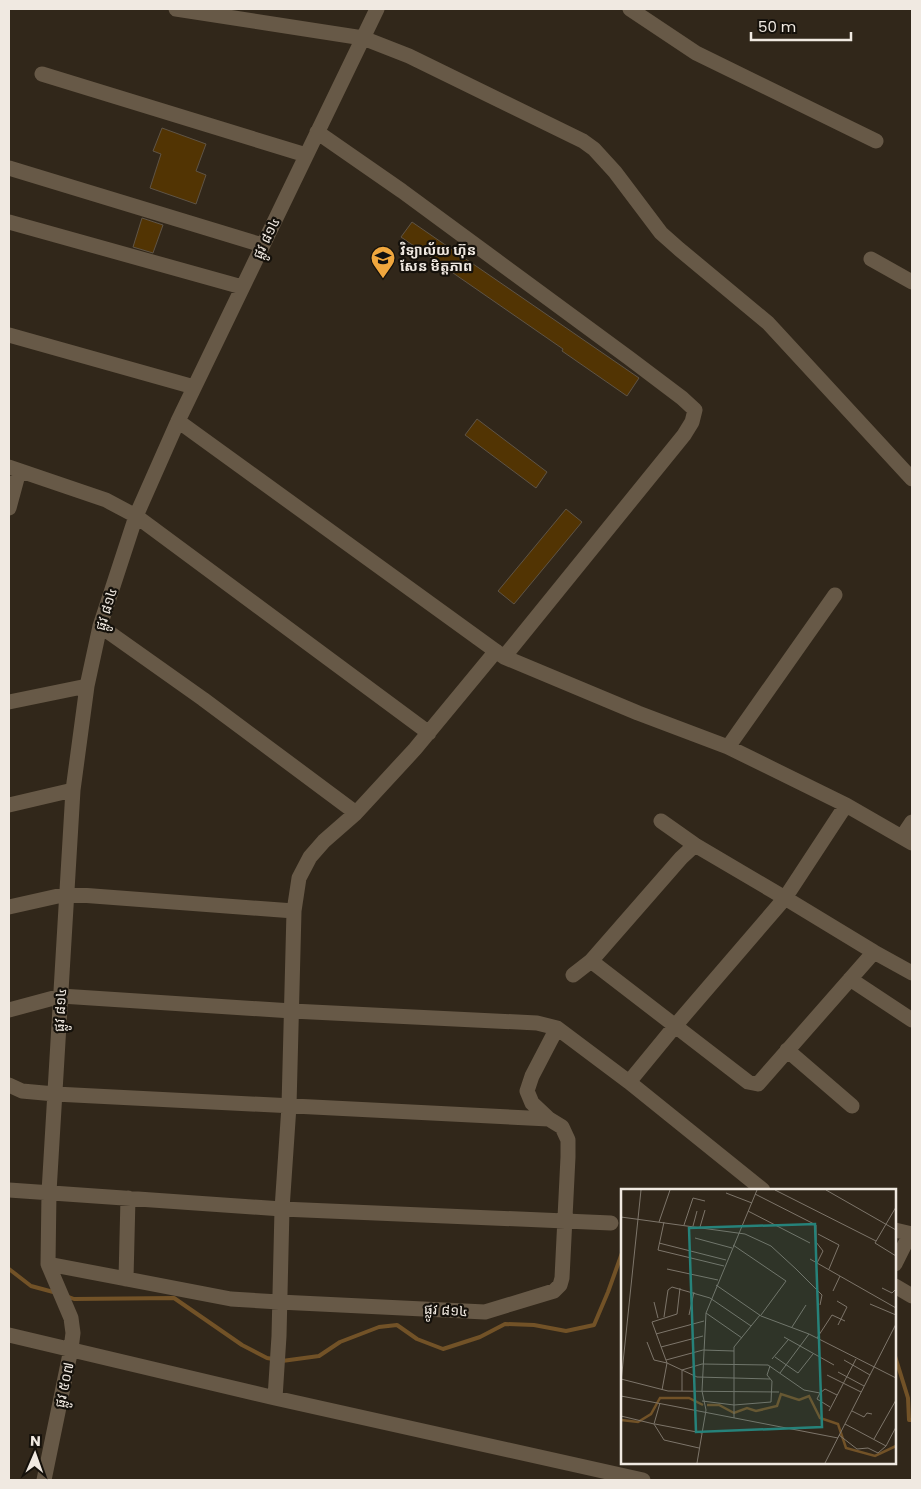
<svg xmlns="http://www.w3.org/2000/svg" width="921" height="1489" viewBox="0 0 921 1489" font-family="Poppins,'Noto Sans Khmer',sans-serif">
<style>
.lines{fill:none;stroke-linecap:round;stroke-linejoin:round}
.stream{stroke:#725227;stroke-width:4}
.building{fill:#523403;stroke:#5f5446}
.minor{stroke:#675947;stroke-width:15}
.labels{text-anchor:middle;stroke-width:4.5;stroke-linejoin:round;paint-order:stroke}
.street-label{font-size:14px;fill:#f0e9e1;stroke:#15110b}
.poi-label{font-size:14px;font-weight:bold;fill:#f0e9e1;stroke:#15110b;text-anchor:start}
.inset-river{fill:none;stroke:#725227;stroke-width:2.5}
.inset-road{fill:none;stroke:#7d756a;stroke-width:1}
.view{fill:#26827a;fill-opacity:0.15;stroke:#26827a;stroke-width:2.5}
.inset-edge{fill:none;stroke:#f0e9e1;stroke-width:2.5}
</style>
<rect width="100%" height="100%" fill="#31271a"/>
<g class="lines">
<path class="stream" d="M9 1269 31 1286 57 1293
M66 1296 74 1299 174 1298 242 1345 267 1358 273 1359
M895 1356 908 1398 909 1420H912
M282 1361 319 1356 340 1342 379 1327 397 1325 417 1339 443 1349 480 1337 505 1324 534 1325 566 1331 594 1325 608 1292 622 1253"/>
</g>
<path class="building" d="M162 128 206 144 196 171 206 175 196 204 150 188 161 154 153 151Z
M142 218 163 225 153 253 133 247Z
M412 222 639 378 627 396 562 351 563 349 401 237Z
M477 419 547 472 536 488 465 435Z
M566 509 582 522 514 604 498 591Z"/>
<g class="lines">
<path class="minor" d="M176 9 363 38 409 56 583 141 594 149 615 172 661 233 679 249 768 323 912 479
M630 9 696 53 876 141
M42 74 306 155
M317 132 402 191 629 358 682 398 695 410 692 422 684 435 504 657
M9 168 262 245
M9 222 242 287
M871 259 912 282
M9 335 194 387
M178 421 504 657 638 713 728 747 846 805 912 843
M9 467 106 500 136 516 429 733
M9 508 19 471
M100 626 203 699 356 813
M9 702 87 686
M728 747 835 595
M9 805 73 790
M661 821 695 845 785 898 874 952 912 973
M902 837 912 822
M9 907 67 894 294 911
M591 961 748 1082 758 1084 874 952
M573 975 591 961 681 858 695 845
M850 979 912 1020
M9 1010 61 996 292 1011 537 1023 557 1028 629 1082 763 1190
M787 1050 852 1106
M629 1082 675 1026 785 898 846 805
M9 1085 22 1091 55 1094 549 1119
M9 1190 282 1209 611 1223
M895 1230 912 1234
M48 1264 231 1299 279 1302 485 1312 554 1291 560 1285 562 1278 568 1157V1140L562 1127 549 1119 532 1103 527 1091 532 1076 557 1028
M895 1264 910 1234
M126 1279 128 1198
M895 1286 912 1296
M9 1335 275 1398 643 1480
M275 1398 279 1336 282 1209 289 1106 294 911 299 878 310 857 324 841 356 813 415 749 496 651
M44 1480 71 1349 73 1333 71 1318 48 1264 49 1192 73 790 87 686 100 626 136 516 178 421 377 9"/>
</g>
<defs>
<symbol id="school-pin" viewBox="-11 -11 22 30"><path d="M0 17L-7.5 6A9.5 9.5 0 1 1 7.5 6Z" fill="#f0a73e" stroke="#15110b"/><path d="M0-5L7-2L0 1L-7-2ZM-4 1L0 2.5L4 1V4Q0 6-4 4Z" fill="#111"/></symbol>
</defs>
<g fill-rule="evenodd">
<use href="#school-pin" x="369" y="244" width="28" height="38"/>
</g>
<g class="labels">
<g class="street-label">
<text transform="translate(266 238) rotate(-64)" y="5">ផ្លូវ ៨១៤</text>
<text transform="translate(106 609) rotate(-73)" y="5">ផ្លូវ ៨១៤</text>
<text transform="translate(60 1010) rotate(-87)" y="5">ផ្លូវ ៨១៤</text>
<text transform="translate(446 1310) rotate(3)" y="5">ផ្លូវ ៨១៤</text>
<text transform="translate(64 1385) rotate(-78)" y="5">ផ្លូវ ៥០៧</text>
</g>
<g class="poi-label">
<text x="400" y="255">វិទ្យាល័យ ហ៊ុន<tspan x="400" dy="16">សែន មិត្តភាព</tspan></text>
</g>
</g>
<g transform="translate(621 1189)">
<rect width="275" height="275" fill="#31271a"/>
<path class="inset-river" d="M86 216H98L113 224 126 219 135 222 156 217 160 205 178 211 188 207 199 229 217 235 225 259 254 267 275 257M0 231 17 233 30 225 39 209H68L82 216"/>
<path class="inset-road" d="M154 1 255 52M205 1 275 41M105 4 131 14M134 5 195 36V53L202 62 196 74M275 18 254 54 275 67M127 22 189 54M0 28 124 45 150 57 175 80 201 106 199 116M38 33 49 1M43 33 37 61 103 77M63 36 72 9 84 12M72 37 76 22M79 38 84 21M197 45 218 56 208 80M74 49 111 59M38 54 105 71M112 56 165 92 140 126M189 70 275 119M46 80 97 91M95 96 140 127 188 145 275 189M59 99 56 125 31 133 46 174 76 188 149 190M261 99 271 104 275 100M212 102 219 87M216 112 226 118 217 136M33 113 37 129M249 115 275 126M85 124 121 149M68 126 73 103M43 128 47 101 51 98 89 109 130 137M171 138 185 116M35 145 83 132M163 148 213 176M196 149 211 126 224 132M26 153 33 171 46 174 41 201M40 158 82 147M154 168 177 184 192 165M151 170 167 151M45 171 82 161 113 162M223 171 249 186M217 183 243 197M159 184 188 145M206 186 240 203M0 190 47 202 158 203M0 193 20 1M61 202V181L81 175 147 176 183 201 199 204 204 200 216 206M199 204 196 210 209 218M0 207 217 249M81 212 113 216 150 213 151 192 146 186 149 177M208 222 235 170M231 222 243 228 246 224 251 225M0 227 33 235 39 214M113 229V158L139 126M33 235 43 251 78 259M34 235 81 244M224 235 265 257 275 238M218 246 236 260 247 259 257 264 265 257M253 250 275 211M76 274 85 221 81 202 85 124 136 1M204 274 275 135"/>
<path class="view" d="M194 35 201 238 75 243 68 39Z"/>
<rect width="275" height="275" class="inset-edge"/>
</g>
<rect width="921" height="1489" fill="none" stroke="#f0e9e1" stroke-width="20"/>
<g transform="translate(35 1454) rotate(2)" stroke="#15110b" stroke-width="4" paint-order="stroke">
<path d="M0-4L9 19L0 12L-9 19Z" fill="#f0e9e1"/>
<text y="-8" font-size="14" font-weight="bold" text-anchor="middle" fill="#f0e9e1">N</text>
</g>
<path d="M751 32v8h100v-8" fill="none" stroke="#f0e9e1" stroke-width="2.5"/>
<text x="758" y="32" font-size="15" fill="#f0e9e1" stroke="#15110b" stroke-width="4" paint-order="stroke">50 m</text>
</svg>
